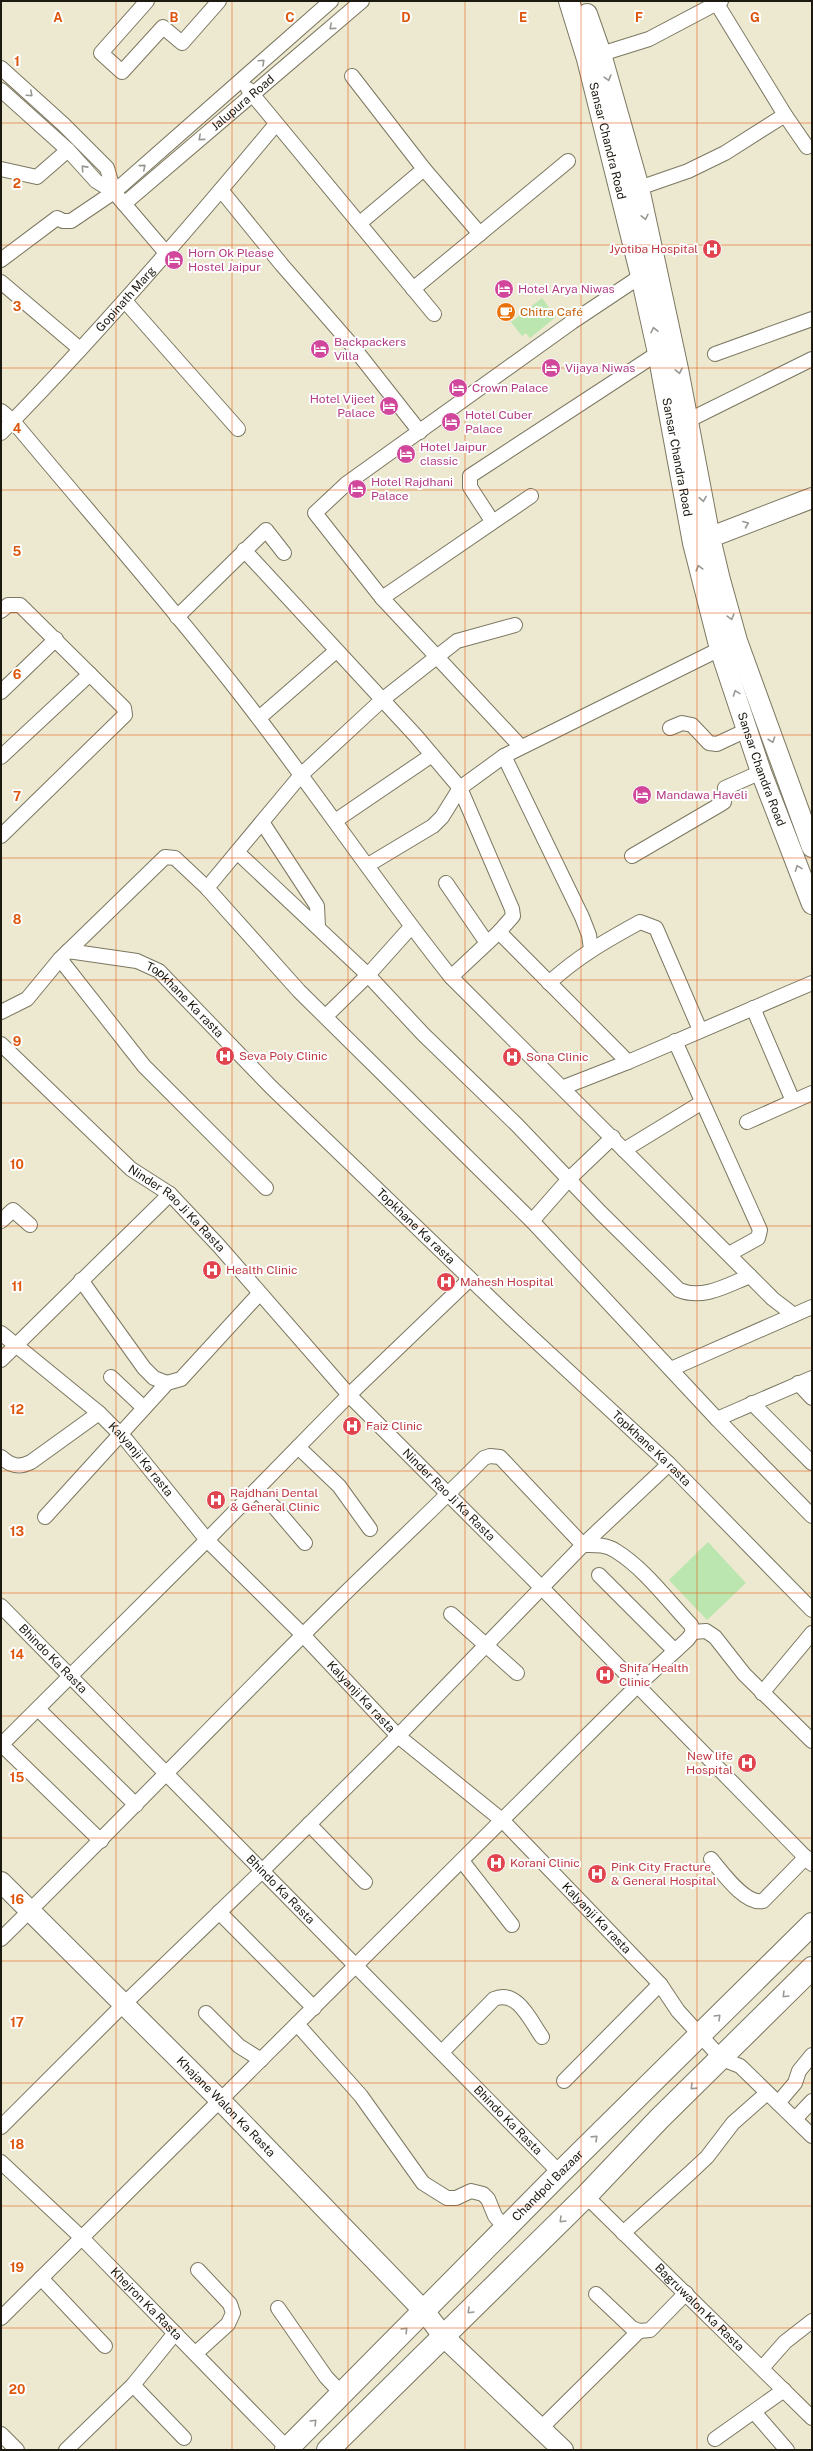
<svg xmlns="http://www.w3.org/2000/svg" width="813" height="2451" viewBox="0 0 813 2451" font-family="'Public Sans',sans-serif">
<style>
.green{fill:#bce6af}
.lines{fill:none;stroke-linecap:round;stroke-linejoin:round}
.street-casing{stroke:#7b7761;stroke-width:16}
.secondary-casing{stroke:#7b7761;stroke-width:22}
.primary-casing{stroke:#7b7761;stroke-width:24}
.street{stroke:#fff;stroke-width:14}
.secondary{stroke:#fff;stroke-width:20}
.primary{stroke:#fff;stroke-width:22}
.oneway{stroke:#989893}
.grid{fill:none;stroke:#de560c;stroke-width:1;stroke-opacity:0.55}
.labels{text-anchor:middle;stroke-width:4;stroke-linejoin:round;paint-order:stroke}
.street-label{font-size:12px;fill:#1b1910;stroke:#fff}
.health-label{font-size:12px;fill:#be3a42;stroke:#fff;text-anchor:start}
.hotel-label{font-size:12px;fill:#b23c85;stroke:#fff;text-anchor:start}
.food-label{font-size:12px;fill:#c56008;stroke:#fff;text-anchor:start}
.grid-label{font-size:13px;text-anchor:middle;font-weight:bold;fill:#de560c;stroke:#fff;stroke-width:4;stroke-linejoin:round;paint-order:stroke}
</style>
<rect width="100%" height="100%" fill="#ede9d0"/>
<path class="green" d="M542 298 556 317 530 338 526 333 522 336 511 322Z
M708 1542 746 1583 707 1620 669 1580Z"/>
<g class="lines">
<defs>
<g id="street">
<path d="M147 1 101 53 122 72 163 27 182 43 219 1"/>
<path d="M717 4 785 115 807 147"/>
<path d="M601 54 649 39 721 1"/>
<path d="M1 68 63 124 107 168 114 192"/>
<path d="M352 76 424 169 360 223"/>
<path d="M248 89 434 314"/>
<path d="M1 90 68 150 96 181 114 192 167 254"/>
<path d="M1 169 37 177 68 150"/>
<path d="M424 169 480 234"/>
<path d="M639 188 688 171 725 153 785 115"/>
<path d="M221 190 282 265 350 343 420 432"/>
<path id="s1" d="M124 204 362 1"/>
<path d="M1 260 57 218 63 221H71L114 192 331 1"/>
<path d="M1 282 80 349"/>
<path d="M413 289 568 161"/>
<path d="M125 301 238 429"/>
<path d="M715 354 812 319"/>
<path d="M1 411 13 421C87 510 164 597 236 689 310 783 376 883 451 977L773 1299 794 1315"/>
<path d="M689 420 812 359"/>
<path id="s2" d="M1 433C98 334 188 230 276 124"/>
<path d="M492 521 470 487V476L658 353"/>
<path d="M244 550 416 736 460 788 512 909 513 916 499 932 451 977"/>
<path d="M382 598 531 496"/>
<path d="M1 611 8 605H20L124 708 125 715 1 836"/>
<path d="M177 617 266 530 284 553"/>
<path d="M1 692 56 639"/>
<path d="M259 718 336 651"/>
<path d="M670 728 682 723 692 725 709 743 717 744 749 729"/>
<path d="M521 747 382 598 315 513 346 484 572 322 641 276"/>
<path d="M504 756 582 917 589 935 591 949"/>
<path d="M1 757 90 674"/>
<path d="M335 821 432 755"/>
<path d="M262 822 317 906 318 927"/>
<path d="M237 852 368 975 423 1034 517 1125 600 1212 679 1290C704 1300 727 1285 750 1276"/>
<path d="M632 856 721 804 724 802 725 788 761 772"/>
<path d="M368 865 433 826 442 817 460 788 504 756 720 649"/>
<path d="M446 883 487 943"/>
<path d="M207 888 301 775 382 700 457 641 515 625"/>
<path d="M499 932 628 1062"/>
<path id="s3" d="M68 951 137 961 159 971 271 1087 513 1320 669 1464 812 1610"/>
<path d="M60 959 144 1066 266 1188"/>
<path d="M549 983C577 957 607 940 640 922L656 928 700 1030"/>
<path d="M753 1008 793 1101"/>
<path d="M1 1012 27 999 60 959 165 857 175 858 207 888 299 991 532 1221 717 1419 812 1516"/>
<path d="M326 1016 368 975 411 927"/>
<path d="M675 1041 760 1230 758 1238 729 1254"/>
<path id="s4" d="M1 1044 131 1169 170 1194 219 1246 349 1395 542 1588 812 1864"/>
<path d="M564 1087 628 1062 812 983"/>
<path d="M747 1122 812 1093"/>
<path d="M624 1150 701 1103"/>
<path d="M1 1221 13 1210 30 1225"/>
<path d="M532 1221 569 1179 613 1137"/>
<path d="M81 1280 144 1368 154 1378 167 1383"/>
<path id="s5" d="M1 1333 99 1413 127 1441 207 1540 303 1635 398 1736 503 1821 660 1984 678 2011 722 2059 740 2066 812 2136"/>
<path d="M1 1360 170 1194"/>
<path d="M671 1369 812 1307"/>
<path d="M111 1377 144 1408"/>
<path d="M798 1383 812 1398"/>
<path d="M752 1403 812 1463"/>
<path d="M717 1419 812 1378"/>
<path d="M298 1447 339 1486 370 1529"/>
<path d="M1 1457C11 1466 19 1468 31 1462L99 1413"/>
<path d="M256 1490 276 1509 305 1543"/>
<path d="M45 1517 167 1383 181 1379 259 1294"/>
<path d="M599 1575 675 1651"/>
<path id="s6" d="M1 1606 560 2173"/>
<path d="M451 1614 517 1673"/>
<path d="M693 1632 706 1631 715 1637 744 1674 812 1741"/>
<path d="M762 1693 812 1633"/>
<path d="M38 1709 136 1805"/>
<path d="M1 1744 101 1841"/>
<path d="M1 1745 207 1540 349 1395 470 1279"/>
<path d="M309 1824 365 1882"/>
<path d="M711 1859C722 1872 745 1905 763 1901L806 1857"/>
<path d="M462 1861 512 1925"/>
<path d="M219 1912 314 2008"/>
<path d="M1 1939C103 1839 202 1736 303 1635 362 1575 425 1518 484 1458L490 1456 500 1457 583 1545C594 1545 606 1544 616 1551 645 1569 668 1601 691 1625L693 1632 688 1639 637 1686 1 2318"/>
<path d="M206 2013 239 2046 261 2060"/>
<path d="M297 2024 361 2096 423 2183 447 2198H456L471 2191 483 2194 488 2199 495 2216 505 2228"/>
<path d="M442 2052 494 1999C517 1989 530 2020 542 2037"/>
<path d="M564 2081 660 1984"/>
<path d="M778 2103 795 2083 799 2071 812 2055"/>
<path d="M795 2119 812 2101"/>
<path d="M1 2127 123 2005 261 1872 398 1736 583 1545 669 1464"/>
<path id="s7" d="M1 2162 82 2238 289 2450"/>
<path id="s8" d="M586 2196 812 2418"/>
<path d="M623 2233 691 2172 707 2157 733 2123 767 2093"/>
<path d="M41 2278 105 2346"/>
<path d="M596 2294 632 2328 639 2331 650 2330 686 2293"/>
<path d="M278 2308 326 2377 342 2394"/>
<path d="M196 2353 228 2324 233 2313 230 2304 198 2270"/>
<path d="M762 2368 785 2342 812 2321"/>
<path d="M133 2385 184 2438"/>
<path d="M754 2412 787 2450"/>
<path d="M540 2429 639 2331"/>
<path d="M1 2434 17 2450"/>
<path d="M715 2439 784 2390"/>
<path d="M66 2450 133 2385 175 2333"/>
</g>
<g id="secondary">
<path id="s9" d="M569 1 587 59 641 276 658 353 693 543 720 649 761 772 812 904"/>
<path d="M587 14 601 54 639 188 678 369 710 538 720 580 737 641 812 847"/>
<path d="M698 542 812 498"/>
<path id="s10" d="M1 1882 220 2100 424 2311 444 2337 563 2450"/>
</g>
<g id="primary">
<path id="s11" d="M286 2450 560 2173 812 1924"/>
<path d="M328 2450 586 2196 659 2119 812 1968"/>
</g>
</defs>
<use href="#street" class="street-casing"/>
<use href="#secondary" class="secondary-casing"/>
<use href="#primary" class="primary-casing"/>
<use href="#street" class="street"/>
<use href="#secondary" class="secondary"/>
<use href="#primary" class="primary"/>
</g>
<defs><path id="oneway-chevron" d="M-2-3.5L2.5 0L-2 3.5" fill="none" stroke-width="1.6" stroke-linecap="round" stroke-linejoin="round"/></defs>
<g class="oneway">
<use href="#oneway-chevron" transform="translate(332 27) rotate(139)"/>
<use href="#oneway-chevron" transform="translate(262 62) rotate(-43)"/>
<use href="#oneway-chevron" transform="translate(608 78) rotate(74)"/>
<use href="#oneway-chevron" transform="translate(30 94) rotate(42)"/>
<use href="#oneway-chevron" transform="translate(201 138) rotate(139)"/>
<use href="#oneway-chevron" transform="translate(143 167) rotate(-41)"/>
<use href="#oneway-chevron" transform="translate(84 168) rotate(-132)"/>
<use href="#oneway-chevron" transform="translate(645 217) rotate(77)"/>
<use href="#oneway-chevron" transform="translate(654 330) rotate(-103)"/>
<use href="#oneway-chevron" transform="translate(679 371) rotate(78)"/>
<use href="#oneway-chevron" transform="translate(703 499) rotate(80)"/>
<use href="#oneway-chevron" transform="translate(746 524) rotate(-22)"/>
<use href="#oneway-chevron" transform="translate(699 568) rotate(-105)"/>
<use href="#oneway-chevron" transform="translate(731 617) rotate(74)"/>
<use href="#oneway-chevron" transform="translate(736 693) rotate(-110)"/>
<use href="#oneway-chevron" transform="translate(772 740) rotate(71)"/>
<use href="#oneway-chevron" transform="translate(798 868) rotate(-111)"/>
<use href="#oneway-chevron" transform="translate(785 1995) rotate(135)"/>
<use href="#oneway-chevron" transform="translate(718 2017) rotate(-45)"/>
<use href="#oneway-chevron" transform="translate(693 2087) rotate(136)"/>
<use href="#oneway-chevron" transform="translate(595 2138) rotate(-44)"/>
<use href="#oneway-chevron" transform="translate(562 2220) rotate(135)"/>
<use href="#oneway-chevron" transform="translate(470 2311) rotate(135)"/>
<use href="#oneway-chevron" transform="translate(405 2330) rotate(-46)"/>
<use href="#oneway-chevron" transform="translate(314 2422) rotate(-45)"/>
</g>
<path class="grid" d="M116 1V2450M232 1V2450M348 1V2450M465 1V2450M581 1V2450M697 1V2450M1 123H812M1 245H812M1 368H812M1 490H812M1 613H812M1 735H812M1 858H812M1 980H812M1 1103H812M1 1226H812M1 1348H812M1 1471H812M1 1593H812M1 1716H812M1 1838H812M1 1961H812M1 2083H812M1 2206H812M1 2328H812"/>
<defs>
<symbol id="hospital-disc" viewBox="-11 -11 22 22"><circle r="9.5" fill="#e0444e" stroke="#fff"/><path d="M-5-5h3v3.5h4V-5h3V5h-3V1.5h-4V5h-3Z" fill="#fff"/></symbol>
<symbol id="hotel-disc" viewBox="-11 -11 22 22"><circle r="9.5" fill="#d1479c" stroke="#fff"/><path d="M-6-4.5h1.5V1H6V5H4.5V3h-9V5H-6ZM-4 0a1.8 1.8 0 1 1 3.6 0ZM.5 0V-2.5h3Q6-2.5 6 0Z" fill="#fff"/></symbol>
<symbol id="cafe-disc" viewBox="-11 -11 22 22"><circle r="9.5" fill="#e8710a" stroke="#fff"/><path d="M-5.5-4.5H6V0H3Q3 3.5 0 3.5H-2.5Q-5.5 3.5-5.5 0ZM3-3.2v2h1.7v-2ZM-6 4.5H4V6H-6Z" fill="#fff"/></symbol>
</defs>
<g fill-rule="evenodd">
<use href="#hospital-disc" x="701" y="238" width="22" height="22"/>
<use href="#hotel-disc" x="163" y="249" width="22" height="22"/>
<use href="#hotel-disc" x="493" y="278" width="22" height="22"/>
<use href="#cafe-disc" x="495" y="301" width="22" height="22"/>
<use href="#hotel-disc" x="309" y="338" width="22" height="22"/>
<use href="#hotel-disc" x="540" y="357" width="22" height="22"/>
<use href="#hotel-disc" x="447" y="377" width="22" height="22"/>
<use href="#hotel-disc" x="378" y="395" width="22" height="22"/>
<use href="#hotel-disc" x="440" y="411" width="22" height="22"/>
<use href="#hotel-disc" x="395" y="443" width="22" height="22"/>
<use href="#hotel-disc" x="346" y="478" width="22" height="22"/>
<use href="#hotel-disc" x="631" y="784" width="22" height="22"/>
<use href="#hospital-disc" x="214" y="1045" width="22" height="22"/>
<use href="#hospital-disc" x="501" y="1046" width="22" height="22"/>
<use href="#hospital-disc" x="201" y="1259" width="22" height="22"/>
<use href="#hospital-disc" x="435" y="1271" width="22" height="22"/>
<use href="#hospital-disc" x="341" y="1415" width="22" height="22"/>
<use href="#hospital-disc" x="205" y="1489" width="22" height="22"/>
<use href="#hospital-disc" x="594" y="1664" width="22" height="22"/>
<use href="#hospital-disc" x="736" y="1752" width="22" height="22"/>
<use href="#hospital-disc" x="485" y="1852" width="22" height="22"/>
<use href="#hospital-disc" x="586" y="1863" width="22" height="22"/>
</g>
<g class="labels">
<g class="street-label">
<text dy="4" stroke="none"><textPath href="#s1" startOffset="156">Jalupura Road</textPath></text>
<text dy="4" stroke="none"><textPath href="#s9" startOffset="145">Sansar Chandra Road</textPath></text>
<text dy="4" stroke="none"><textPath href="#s2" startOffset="183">Gopinath Marg</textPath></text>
<text dy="4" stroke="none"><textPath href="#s9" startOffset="469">Sansar Chandra Road</textPath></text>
<text dy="4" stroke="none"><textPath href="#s9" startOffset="793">Sansar Chandra Road</textPath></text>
<text dy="4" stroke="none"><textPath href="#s3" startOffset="132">Topkhane Ka rasta</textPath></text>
<text dy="4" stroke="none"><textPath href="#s4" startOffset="241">Ninder Rao Ji Ka Rasta</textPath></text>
<text dy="4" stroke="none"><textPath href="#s3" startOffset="456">Topkhane Ka rasta</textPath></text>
<text dy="4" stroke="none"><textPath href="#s3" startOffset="780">Topkhane Ka rasta</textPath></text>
<text dy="4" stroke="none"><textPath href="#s5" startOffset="189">Kalyanji Ka rasta</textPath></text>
<text dy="4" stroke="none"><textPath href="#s4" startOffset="637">Ninder Rao Ji Ka Rasta</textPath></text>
<text dy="4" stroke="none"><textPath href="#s6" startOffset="74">Bhindo Ka Rasta</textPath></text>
<text dy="4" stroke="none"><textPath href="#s5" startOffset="513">Kalyanji Ka rasta</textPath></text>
<text dy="4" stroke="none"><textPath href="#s6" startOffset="398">Bhindo Ka Rasta</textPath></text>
<text dy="4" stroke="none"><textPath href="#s5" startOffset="837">Kalyanji Ka rasta</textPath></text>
<text dy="4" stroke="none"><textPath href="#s10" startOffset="318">Khajane Walon Ka Rasta</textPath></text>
<text dy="4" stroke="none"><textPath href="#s6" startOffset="722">Bhindo Ka Rasta</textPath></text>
<text dy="4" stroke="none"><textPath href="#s11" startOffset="372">Chandpol Bazaar</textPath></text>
<text dy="4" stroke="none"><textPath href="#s7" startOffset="203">Khejron Ka Rasta</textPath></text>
<text dy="4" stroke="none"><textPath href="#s8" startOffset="159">Bagruwalon Ka Rasta</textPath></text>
</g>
<g class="health-label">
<text x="698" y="253" text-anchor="end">Jyotiba Hospital</text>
<text x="239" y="1060">Seva Poly Clinic</text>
<text x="526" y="1061">Sona Clinic</text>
<text x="226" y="1274">Health Clinic</text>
<text x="460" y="1286">Mahesh Hospital</text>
<text x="366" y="1430">Faiz Clinic</text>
<text x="230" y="1497">Rajdhani Dental<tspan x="230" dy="14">&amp; General Clinic</tspan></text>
<text x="619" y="1672">Shifa Health<tspan x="619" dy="14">Clinic</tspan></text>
<text x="733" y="1760" text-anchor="end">New life<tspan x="733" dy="14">Hospital</tspan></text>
<text x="510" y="1867">Korani Clinic</text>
<text x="611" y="1871">Pink City Fracture<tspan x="611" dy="14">&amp; General Hospital</tspan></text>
</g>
<g class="hotel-label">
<text x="188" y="257">Horn Ok Please<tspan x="188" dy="14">Hostel Jaipur</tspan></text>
<text x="518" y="293">Hotel Arya Niwas</text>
<text x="334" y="346">Backpackers<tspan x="334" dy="14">Villa</tspan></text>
<text x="565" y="372">Vijaya Niwas</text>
<text x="472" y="392">Crown Palace</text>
<text x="375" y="403" text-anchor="end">Hotel Vijeet<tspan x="375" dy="14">Palace</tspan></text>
<text x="465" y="419">Hotel Cuber<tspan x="465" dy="14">Palace</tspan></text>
<text x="420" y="451">Hotel Jaipur<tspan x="420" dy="14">classic</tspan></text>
<text x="371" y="486">Hotel Rajdhani<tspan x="371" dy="14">Palace</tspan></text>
<text x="656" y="799">Mandawa Haveli</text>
</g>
<g class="food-label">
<text x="520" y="316">Chitra Café</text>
</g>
</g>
<g class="grid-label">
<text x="58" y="22">A</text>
<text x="174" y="22">B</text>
<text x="290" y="22">C</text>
<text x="406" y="22">D</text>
<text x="523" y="22">E</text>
<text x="639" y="22">F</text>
<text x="755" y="22">G</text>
<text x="17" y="66">1</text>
<text x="17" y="188">2</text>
<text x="17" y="311">3</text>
<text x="17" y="433">4</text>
<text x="17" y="556">5</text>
<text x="17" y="679">6</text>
<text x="17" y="801">7</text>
<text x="17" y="924">8</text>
<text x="17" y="1046">9</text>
<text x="17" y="1169">10</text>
<text x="17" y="1291">11</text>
<text x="17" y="1414">12</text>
<text x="17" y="1536">13</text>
<text x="17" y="1659">14</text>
<text x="17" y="1782">15</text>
<text x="17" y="1904">16</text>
<text x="17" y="2027">17</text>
<text x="17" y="2149">18</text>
<text x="17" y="2272">19</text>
<text x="17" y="2394">20</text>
</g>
<rect width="813" height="2451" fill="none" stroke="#1b1910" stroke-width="4"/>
</svg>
